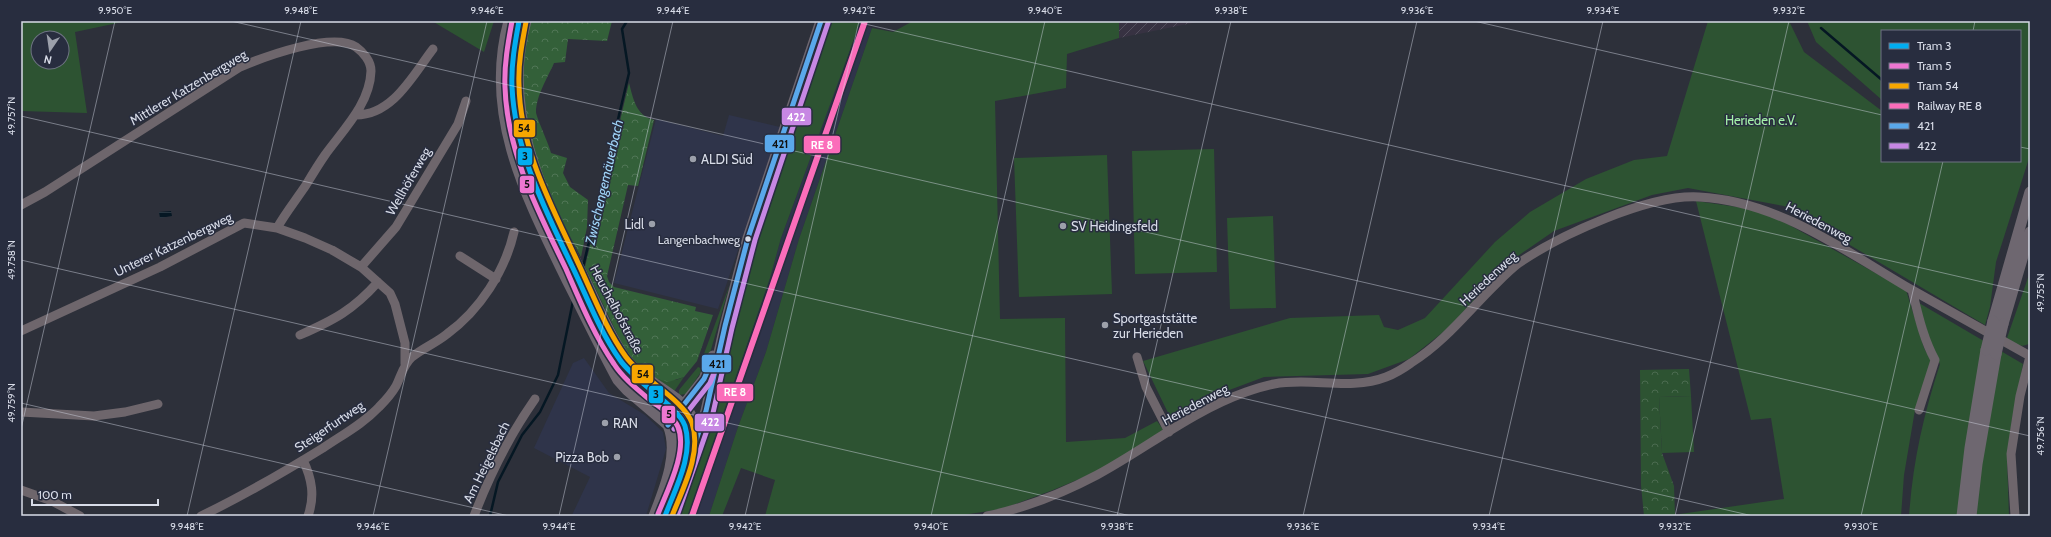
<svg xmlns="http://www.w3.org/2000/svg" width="2051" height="537" viewBox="0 0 2051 537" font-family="Cabin,sans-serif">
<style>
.built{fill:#2f344a}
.industrial{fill:url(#industrial-furrows)}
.green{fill:#2d5332;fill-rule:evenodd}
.forest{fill:url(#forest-crowns)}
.park{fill:url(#park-crowns)}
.water{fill:url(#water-rules)}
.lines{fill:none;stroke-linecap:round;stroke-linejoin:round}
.stream{stroke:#051723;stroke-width:2.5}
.minor{stroke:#6e666c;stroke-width:9}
.major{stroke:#6e6770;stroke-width:11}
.major-bridge{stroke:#6e6770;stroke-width:11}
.bus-1-casing{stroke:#282d3f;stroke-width:8}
.bus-2-casing{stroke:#282d3f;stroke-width:8}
.bus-1{stroke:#5aa8eb;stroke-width:5}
.bus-2{stroke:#c787e3;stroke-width:5}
.rail-1-casing{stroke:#282d3f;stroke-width:9}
.rail-1{stroke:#fb6dba;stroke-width:6}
.tram-1-casing{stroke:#282d3f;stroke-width:8}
.tram-2-casing{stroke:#282d3f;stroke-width:8}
.tram-3-casing{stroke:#282d3f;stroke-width:8}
.tram-1{stroke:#01adf0;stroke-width:5}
.tram-2{stroke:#ee76d1;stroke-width:5}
.tram-3{stroke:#f7a600;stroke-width:5}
.ticks{fill:none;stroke:#d8dce8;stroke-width:1;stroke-opacity:0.45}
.poi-dot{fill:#9ca0ab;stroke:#282d3f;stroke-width:1.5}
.bus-dot{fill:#d8dce8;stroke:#282d3f;stroke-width:1.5}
.labels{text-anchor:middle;stroke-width:3;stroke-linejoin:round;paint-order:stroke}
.bus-label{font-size:12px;fill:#d8dce8;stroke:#282d3f;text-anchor:end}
.street-label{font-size:13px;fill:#d8dce8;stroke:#282d3f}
.park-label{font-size:13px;fill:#a4f1a9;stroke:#282d3f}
.poi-label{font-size:13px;fill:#d8dce8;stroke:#282d3f;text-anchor:start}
.water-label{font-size:14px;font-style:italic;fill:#a1d6fa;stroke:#282d3f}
.line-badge{stroke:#282d3f;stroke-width:1.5}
.badge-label{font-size:11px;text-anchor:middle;font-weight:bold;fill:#fff}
.pale-badge-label{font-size:11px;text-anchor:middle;font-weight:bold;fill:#111}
.neatline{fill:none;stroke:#d8dce8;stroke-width:1.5}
.ticks-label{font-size:10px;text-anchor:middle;fill:#d8dce8}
</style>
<defs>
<pattern id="industrial-furrows" width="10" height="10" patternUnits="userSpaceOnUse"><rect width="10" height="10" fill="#373242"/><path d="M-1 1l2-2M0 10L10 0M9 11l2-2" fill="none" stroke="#534f5d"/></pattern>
<pattern id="forest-crowns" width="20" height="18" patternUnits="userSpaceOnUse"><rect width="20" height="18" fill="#336039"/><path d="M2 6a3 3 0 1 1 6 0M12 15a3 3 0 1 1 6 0" fill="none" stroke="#507656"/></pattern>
<pattern id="park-crowns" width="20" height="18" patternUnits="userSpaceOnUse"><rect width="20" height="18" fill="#2d5332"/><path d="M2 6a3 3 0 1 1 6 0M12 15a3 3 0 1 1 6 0" fill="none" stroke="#4b6b50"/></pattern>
<pattern id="water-rules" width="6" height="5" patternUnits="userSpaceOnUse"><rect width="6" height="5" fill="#051723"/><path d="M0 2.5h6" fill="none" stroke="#293843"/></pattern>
</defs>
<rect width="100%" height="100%" fill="#2d303a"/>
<path class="built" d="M514 21H522L516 114 527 162 538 189 636 376 648 386 647 387 676 409 671 415 616 368 551 236 519 164 508 115 506 70Z
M860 23 872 28 799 239 766 352 738 427 709 516H688L770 278 781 238Z
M729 115 780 127 718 309 614 283 656 119 723 136Z
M584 358 609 393 645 415 663 432 666 449 646 516 572 515 590 477 534 448 573 363Z
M683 423H687L692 434 667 516H659L678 457V435L680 426Z"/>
<path class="industrial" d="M1119 21H1202L1119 38Z"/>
<path class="green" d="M21 21H127L75 32 87 113 21 111ZM38 38H62V62H38Z
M432 21H494L484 52Z
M826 21 860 23 781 238 770 278 688 516H675L728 338 744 274Z
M913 21H1119V38L1067 54 1066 88 995 101 1000 319 1065 318 1066 442 1125 438 1157 421 1164 431 1096 472 1053 490 1002 509 956 516H765L775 480 741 468 722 516H709L738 427 766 352 799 239 872 28 893 32Z
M1708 21H1789L1804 52 1882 111V161H2020V31H1882V100L1816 42 1807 21H2030V155L1996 262 1990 307 1985 325 1784 206 1688 188 1652 195 1554 231 1512 260 1447 329 1409 359 1368 374 1264 377 1208 398 1171 419 1143 361 1290 318 1379 315 1384 327 1398 330 1425 318 1495 242 1530 212 1586 179 1634 160 1667 156Z
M1214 149 1217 272 1135 274 1132 151Z
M1107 155 1112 294 1019 297 1014 158Z
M1696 201 1744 208 1775 217 1906 290 1924 348 1931 360 1915 410 1904 475 1901 516H1680V514L1784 499 1771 418 1751 420Z
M1273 216 1276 308 1230 309 1227 218Z
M2030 272V343C2021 349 2015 344 2007 338Z
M730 284 708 360 702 359Z
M1919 303 2023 364 2012 419 2007 459 2009 516H1909C1913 461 1923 417 1940 364L1932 349Z
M698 367 703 369 686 394 679 395V390Z
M616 368 662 407 660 409 637 392Z
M713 370 705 392 692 407 691 405Z
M684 377 673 393 659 380H676Z
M1691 396 1694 452 1662 453 1659 397Z
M685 423 689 424 692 434 687 460 678 457V431L687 428Z"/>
<path class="forest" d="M531 21H612L607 41 568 39 565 62 554 63C548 77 536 96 536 112 536 117 549 144 551 153L567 158 563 173 570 187 588 200 587 227 581 257C542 186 506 103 531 21Z
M629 83C633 98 636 116 654 120L638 186 628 185 607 276 609 282 614 287 696 307 695 311 713 315 697 361 684 377 668 382 650 377 626 352 585 267Z"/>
<path class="park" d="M1689 369 1691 396 1659 397 1662 453 1674 486 1675 516H1644L1641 485 1640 370Z"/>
<path class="water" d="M171 211 172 216 160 218 159 212Z"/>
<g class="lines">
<path class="stream" d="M1821 28 1882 80
M583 267 629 73 622 29 627 21
M576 290 580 278
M490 516 498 482 522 435 540 412 558 375 573 301"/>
<path class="minor" d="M356 115C393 115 413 75 433 49
M21 205 45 192 240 67C264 57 333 31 356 47 363 52 371 61 371 71 370 104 343 130 325 155 318 165 312 175 306 185 296 200 286 212 277 228
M460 256 496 279
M361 267 396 227 458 124 466 101
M1912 290C1918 314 1923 338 1935 360L1919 410
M21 331 160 267 244 223 277 228 305 238 332 250 361 267 390 293 395 304 405 343V364
M300 335C334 320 353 310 378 282
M1137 357 1146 387 1169 432
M21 412 94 416 125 412 158 404
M303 460C312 479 315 496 308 516
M21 490 52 501 80 516
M201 516C243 496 284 472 323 448 342 435 363 424 379 407 385 401 392 393 396 386 401 376 403 365 412 357 423 348 436 343 447 334 480 310 505 271 514 232
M474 516C490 474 509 436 535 399
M987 516C1025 508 1063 493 1097 475 1147 448 1192 411 1246 392 1255 389 1265 386 1274 384 1311 377 1350 391 1386 377 1394 374 1404 368 1411 363 1445 342 1469 310 1497 283 1504 276 1511 269 1519 263 1560 235 1649 194 1699 197 1779 201 1845 251 1912 290 1951 312 1991 334 2030 356
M2015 516 2011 454 2020 396 2030 356"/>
<path class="major" d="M509 21C483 115 527 198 567 280 584 313 600 347 618 380L627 390 668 425C680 453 664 490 654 516
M526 21C500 111 543 195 582 274 595 300 607 331 623 355 640 381 674 390 689 412 694 419 695 430 695 438
M1993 321 2030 192
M2003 324 2030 232
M668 425 704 379 713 356
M670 516 706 411 725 326 748 238 821 21
M1962 516 1970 448 1986 350
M1971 516 1977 464 1996 354"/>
<path class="major-bridge" d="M1986 350 1993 321
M1996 354 2003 324"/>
<defs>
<path id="bus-1" d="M668 425 704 379 708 370
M670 516 706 411 725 326 748 238 821 21"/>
<path id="bus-2" d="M674 429 710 383 714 373
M677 516 713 413 732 328 755 240 828 23"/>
</defs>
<use href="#bus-1" class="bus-1-casing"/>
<use href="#bus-2" class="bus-2-casing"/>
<use href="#bus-1" class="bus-1"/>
<use href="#bus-2" class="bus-2"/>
<defs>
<path id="rail-1" d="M692 516 865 21"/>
</defs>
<use href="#rail-1" class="rail-1-casing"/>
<use href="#rail-1" class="rail-1"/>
<defs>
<path id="tram-1" d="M519 21C515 43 511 65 512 87 515 152 545 209 572 266 587 297 600 332 620 360 634 381 679 407 685 426 694 455 675 489 665 516"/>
<path id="tram-2" d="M512 21C508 43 504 65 505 87 507 153 538 211 566 269 580 301 594 335 614 364 623 378 637 389 650 400 659 407 673 415 678 427 688 451 667 491 658 514"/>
<path id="tram-3" d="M526 22C522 43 518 64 519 85 520 150 553 208 579 265 593 295 606 329 626 357 642 379 684 400 692 423 702 453 683 488 672 516"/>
</defs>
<use href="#tram-1" class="tram-1-casing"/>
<use href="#tram-2" class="tram-2-casing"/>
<use href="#tram-3" class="tram-3-casing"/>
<use href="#tram-1" class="tram-1"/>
<use href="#tram-2" class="tram-2"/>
<use href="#tram-3" class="tram-3"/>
</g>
<path class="ticks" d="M231 21 2030 436M852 21 2030 293M1474 21 1882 115M1973 31 1975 21M21 116 1753 516M2020 147 2030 149M21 260 1131 516M21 403 509 516M21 429 115 21M187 516 301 21M373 516 487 21M559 516 673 21M745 516 859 21M931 516 1045 21M1117 516 1231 21M1303 516 1417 21M1489 516 1603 21M1675 516 1789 21M1861 516 1943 161"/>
<g class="poi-dot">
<circle cx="693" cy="159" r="4"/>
<circle cx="652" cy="224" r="4"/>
<circle cx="1063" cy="226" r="4"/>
<circle cx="1105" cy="325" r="4"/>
<circle cx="605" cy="423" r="4"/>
<circle cx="617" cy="457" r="4"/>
</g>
<circle class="bus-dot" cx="748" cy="239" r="3.5"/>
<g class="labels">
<g class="bus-label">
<text x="740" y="244">Langenbachweg</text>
</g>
<g class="street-label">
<text transform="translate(188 87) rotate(-31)" y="5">Mittlerer Katzenbergweg</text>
<text transform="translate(408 181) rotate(-60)" y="5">Wellhöferweg</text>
<text transform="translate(1819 222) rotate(28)" y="5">Heriedenweg</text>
<text transform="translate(173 244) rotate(-26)" y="5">Unterer Katzenbergweg</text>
<text transform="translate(1488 278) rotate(-43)" y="5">Heriedenweg</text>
<text transform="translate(617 309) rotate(62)" y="5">Heuchelhofstraße</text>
<text transform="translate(1195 404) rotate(-28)" y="5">Heriedenweg</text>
<text transform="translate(329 426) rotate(-34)" y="5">Steigerfurtweg</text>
<text transform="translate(486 462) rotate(-64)" y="5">Am Heigelsbach</text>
</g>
<g class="park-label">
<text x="1761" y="125">Herieden e.V.</text>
</g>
<g class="poi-label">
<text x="701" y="164">ALDI Süd</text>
<text x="644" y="229" text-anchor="end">Lidl</text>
<text x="1071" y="231">SV Heidingsfeld</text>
<text x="1113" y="323">Sportgaststätte<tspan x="1113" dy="15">zur Herieden</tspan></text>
<text x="613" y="428">RAN</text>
<text x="609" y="462" text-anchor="end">Pizza Bob</text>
</g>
<g class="water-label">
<text transform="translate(604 182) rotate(-77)" y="5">Zwischengemäuerbach</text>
</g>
</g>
<g class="line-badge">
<rect x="781" y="107" width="31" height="19" rx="4" fill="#c787e3"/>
<rect x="513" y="119" width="23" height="19" rx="4" fill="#f7a600"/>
<rect x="764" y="134" width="31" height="19" rx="4" fill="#5aa8eb"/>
<rect x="803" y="135" width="38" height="19" rx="4" fill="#fb6dba"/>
<rect x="517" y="147" width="16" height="19" rx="4" fill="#01adf0"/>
<rect x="519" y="175" width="16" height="19" rx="4" fill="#ee76d1"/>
<rect x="701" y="354" width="31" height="19" rx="4" fill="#5aa8eb"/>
<rect x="631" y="364" width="23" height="20" rx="4" fill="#f7a600"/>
<rect x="716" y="383" width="38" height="19" rx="4" fill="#fb6dba"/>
<rect x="648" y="385" width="16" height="19" rx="4" fill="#01adf0"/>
<rect x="661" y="405" width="15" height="19" rx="4" fill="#ee76d1"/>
<rect x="694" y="413" width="31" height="19" rx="4" fill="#c787e3"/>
</g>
<g class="badge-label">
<text x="796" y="121">422</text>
<text x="822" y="149">RE 8</text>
<text x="735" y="396">RE 8</text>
<text x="710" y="426">422</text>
</g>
<g class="pale-badge-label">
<text x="524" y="132">54</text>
<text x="780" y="148">421</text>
<text x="525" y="160">3</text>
<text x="527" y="188">5</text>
<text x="717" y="368">421</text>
<text x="643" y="378">54</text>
<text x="656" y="398">3</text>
<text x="669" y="418">5</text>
</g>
<rect width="2051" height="537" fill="none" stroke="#282d3f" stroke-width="44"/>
<rect x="1881" y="30" width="140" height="132" fill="#282d3f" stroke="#6e7383"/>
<rect x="1889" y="43" width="20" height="6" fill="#01adf0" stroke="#6e7383"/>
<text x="1917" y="50" font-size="12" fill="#d8dce8">Tram 3</text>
<rect x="1889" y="63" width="20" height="6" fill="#ee76d1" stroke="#6e7383"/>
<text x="1917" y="70" font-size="12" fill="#d8dce8">Tram 5</text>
<rect x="1889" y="83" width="20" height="6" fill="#f7a600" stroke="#6e7383"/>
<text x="1917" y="90" font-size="12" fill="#d8dce8">Tram 54</text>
<rect x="1889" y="103" width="20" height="6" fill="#fb6dba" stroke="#6e7383"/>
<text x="1917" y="110" font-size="12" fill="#d8dce8">Railway RE 8</text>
<rect x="1889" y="123" width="20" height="6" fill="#5aa8eb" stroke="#6e7383"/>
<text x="1917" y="130" font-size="12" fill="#d8dce8">421</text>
<rect x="1889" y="143" width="20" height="6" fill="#c787e3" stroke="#6e7383"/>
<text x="1917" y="150" font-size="12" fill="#d8dce8">422</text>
<g transform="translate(50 50) rotate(193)"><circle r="19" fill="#282d3f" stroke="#6e7383"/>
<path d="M0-3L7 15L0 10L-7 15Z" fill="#9ca0ab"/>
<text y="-6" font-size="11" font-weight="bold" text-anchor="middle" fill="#d8dce8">N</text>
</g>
<path d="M32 499v6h126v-6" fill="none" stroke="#d8dce8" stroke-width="2"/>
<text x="38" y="499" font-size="12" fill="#d8dce8" stroke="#282d3f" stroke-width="3" paint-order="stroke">100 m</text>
<rect x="22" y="22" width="2007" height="493" class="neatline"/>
<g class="ticks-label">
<text x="115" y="14">9.950°E</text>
<text x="301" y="14">9.948°E</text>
<text x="487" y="14">9.946°E</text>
<text x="673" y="14">9.944°E</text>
<text x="859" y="14">9.942°E</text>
<text x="1045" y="14">9.940°E</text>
<text x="1231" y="14">9.938°E</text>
<text x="1417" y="14">9.936°E</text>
<text x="1603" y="14">9.934°E</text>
<text x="1789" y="14">9.932°E</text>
<text transform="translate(11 116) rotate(-90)" y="4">49.757°N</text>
<text transform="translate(11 260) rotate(-90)" y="4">49.758°N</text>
<text transform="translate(2040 293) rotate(-90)" y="4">49.755°N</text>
<text transform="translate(11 403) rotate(-90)" y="4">49.759°N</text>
<text transform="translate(2040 436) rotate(-90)" y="4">49.756°N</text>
<text x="187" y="530">9.948°E</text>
<text x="373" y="530">9.946°E</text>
<text x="559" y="530">9.944°E</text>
<text x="745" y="530">9.942°E</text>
<text x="931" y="530">9.940°E</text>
<text x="1117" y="530">9.938°E</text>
<text x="1303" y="530">9.936°E</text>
<text x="1489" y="530">9.934°E</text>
<text x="1675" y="530">9.932°E</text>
<text x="1861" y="530">9.930°E</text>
</g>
</svg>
